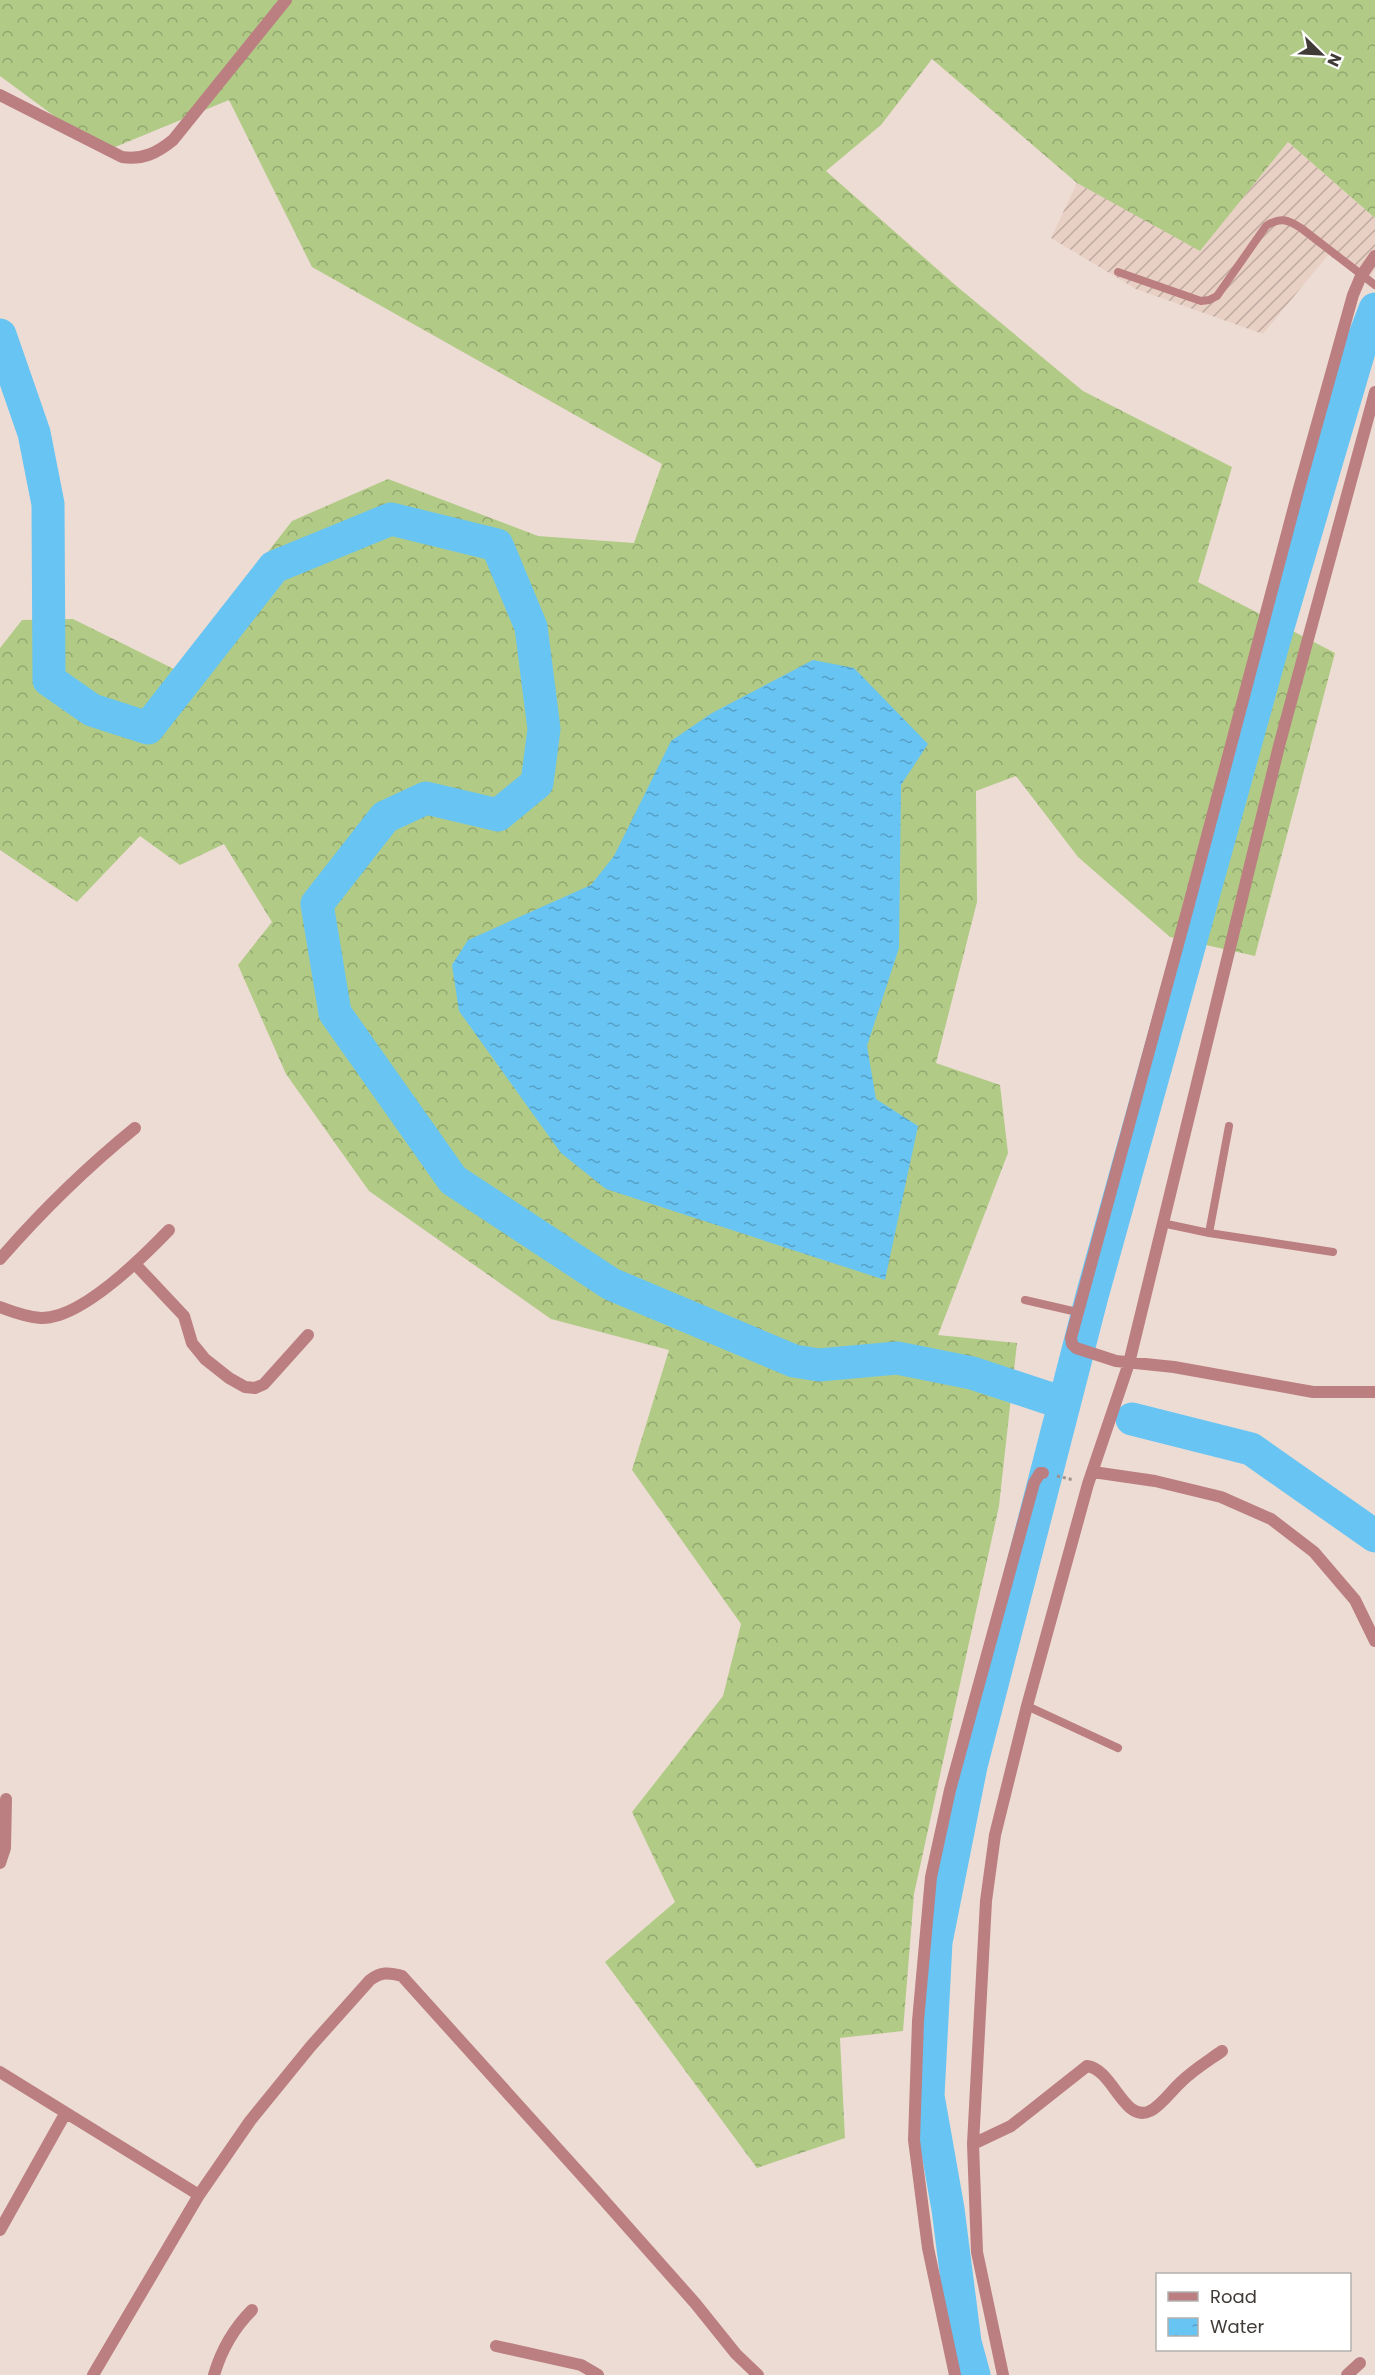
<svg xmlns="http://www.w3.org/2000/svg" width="1375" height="2375" viewBox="0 0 1375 2375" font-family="Poppins,sans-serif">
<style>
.industrial{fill:url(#industrial-furrows)}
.forest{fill:url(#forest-crowns)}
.water{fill:url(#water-ripples)}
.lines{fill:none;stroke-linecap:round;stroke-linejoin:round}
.river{stroke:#67c4f3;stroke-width:33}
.path{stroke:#9e938c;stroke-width:3;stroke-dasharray:3 3;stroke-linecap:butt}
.lane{stroke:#bb7e81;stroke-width:8}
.street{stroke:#bb7e81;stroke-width:12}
</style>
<defs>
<pattern id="industrial-furrows" width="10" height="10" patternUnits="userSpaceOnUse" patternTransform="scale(1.5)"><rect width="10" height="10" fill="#e9d0c5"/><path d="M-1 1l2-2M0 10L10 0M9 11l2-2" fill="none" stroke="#beaaa1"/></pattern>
<pattern id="forest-crowns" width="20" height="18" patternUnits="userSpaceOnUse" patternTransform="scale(1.5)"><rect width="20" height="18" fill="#b1cb87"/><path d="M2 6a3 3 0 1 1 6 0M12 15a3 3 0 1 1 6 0" fill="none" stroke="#92a66f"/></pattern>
<pattern id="water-ripples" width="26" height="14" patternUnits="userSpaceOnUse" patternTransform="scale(1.5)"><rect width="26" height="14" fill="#67c4f3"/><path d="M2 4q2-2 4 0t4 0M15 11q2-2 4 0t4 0" fill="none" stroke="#56a0c6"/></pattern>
</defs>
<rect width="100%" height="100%" fill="#eddcd4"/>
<path class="industrial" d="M1288 142 1375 218V270L1368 280 1328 255 1263 334 1136 289 1051 238 1077 183 1200 250Z"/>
<path class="forest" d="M0 0H1375V218L1288 142 1200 251 1077 183 932 59 881 125 826 171 954 284 1083 391 1232 467 1198 582 1335 653 1255 956 1170 937 1078 857 1016 776 976 791 977 902 936 1063 1000 1085 1008 1153 938 1335 1017 1343 999 1506 914 1894 903 2031 840 2038 845 2138 757 2168 605 1962 675 1902 632 1812 723 1696 741 1624 632 1470 669 1350 551 1319 369 1191 286 1074 238 965 272 922 224 844 180 865 140 836 77 902 0 850V648L22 620 73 619 176 670 292 521 388 479 538 536 634 543 662 464 312 267 229 100 103 152 0 76Z"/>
<path class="water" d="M813 660 854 668 928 744 901 785 899 948 867 1046 876 1099 918 1126 885 1280 606 1189 561 1153 459 1011 452 965 468 940 591 885 614 856 671 741 712 713Z"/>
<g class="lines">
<path class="river" d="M0 335 34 433 48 504 49 680 92 710 148 728 274 567 391 519 497 545 531 627 544 729 537 783 498 815 426 798 385 817 317 904 335 1013 453 1180 611 1284 794 1361 819 1365 897 1358 972 1373 1048 1398
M1132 1419 1251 1449 1375 1536
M974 2375 965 2342 948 2209 928 2096 936 1942 971 1766 1092 1296 1275 637 1359 351 1375 309"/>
<path class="path" d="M1057 1476 1074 1480"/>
<path class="lane" d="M1118 272 1201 301 1209 300 1217 296 1266 226C1280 217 1287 219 1301 228L1375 285
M1162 1223 1209 1233 1333 1252
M1209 1233 1229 1126
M1025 1300 1077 1312
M1027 1706 1118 1748"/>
<path class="street" d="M0 95 122 157C143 160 157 153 173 140L286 0
M1375 256 1361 276 1353 295 1298 492 1189 904 1071 1338 1072 1344 1076 1348 1116 1361 1174 1367 1313 1392H1375
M0 1259C41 1212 87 1167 135 1128
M135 1264 184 1316 192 1343 205 1359 229 1378 245 1387 255 1388 264 1384 308 1335
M0 1307C13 1312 27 1317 41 1318 81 1319 142 1258 169 1230
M1093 1472 1155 1481 1221 1497 1271 1519 1314 1552 1355 1600 1375 1641
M0 1863 5 1848 6 1799
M0 2072 199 2195 93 2375
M973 2144 1011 2126 1087 2066C1113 2069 1124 2124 1150 2111 1161 2106 1171 2091 1181 2082 1193 2070 1208 2061 1222 2051
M199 2195 250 2121 311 2046 370 1980C381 1972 388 1972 402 1976L594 2189 695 2303 736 2354 758 2375
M0 2230 65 2114
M496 2346 581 2365 598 2375
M214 2375C221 2351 234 2328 252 2310
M955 2375 928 2248 914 2140 918 2021 931 1877 950 1790 1034 1483 1040 1473H1043
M1003 2375 977 2252 973 2144 986 1901 995 1835 1027 1706 1088 1484 1129 1363 1279 746 1375 392
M1347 2375 1360 2363"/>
</g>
<rect x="1156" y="2273" width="195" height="78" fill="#ffffff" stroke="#b3b1af" stroke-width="1.5"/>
<rect x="1168" y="2292" width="30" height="9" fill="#bb7e81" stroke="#b3b1af" stroke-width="1.5"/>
<text x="1210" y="2303" font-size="18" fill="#413b37">Road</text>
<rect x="1168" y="2318" width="30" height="18" fill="url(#water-ripples)" stroke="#b3b1af" stroke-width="1.5"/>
<text x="1210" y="2333" font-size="18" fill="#413b37">Water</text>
<g transform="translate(1321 54) rotate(114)" stroke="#ffffff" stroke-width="4.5" paint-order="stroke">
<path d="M0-4.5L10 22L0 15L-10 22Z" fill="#413b37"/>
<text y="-9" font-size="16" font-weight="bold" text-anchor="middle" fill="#413b37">N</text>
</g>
</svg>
